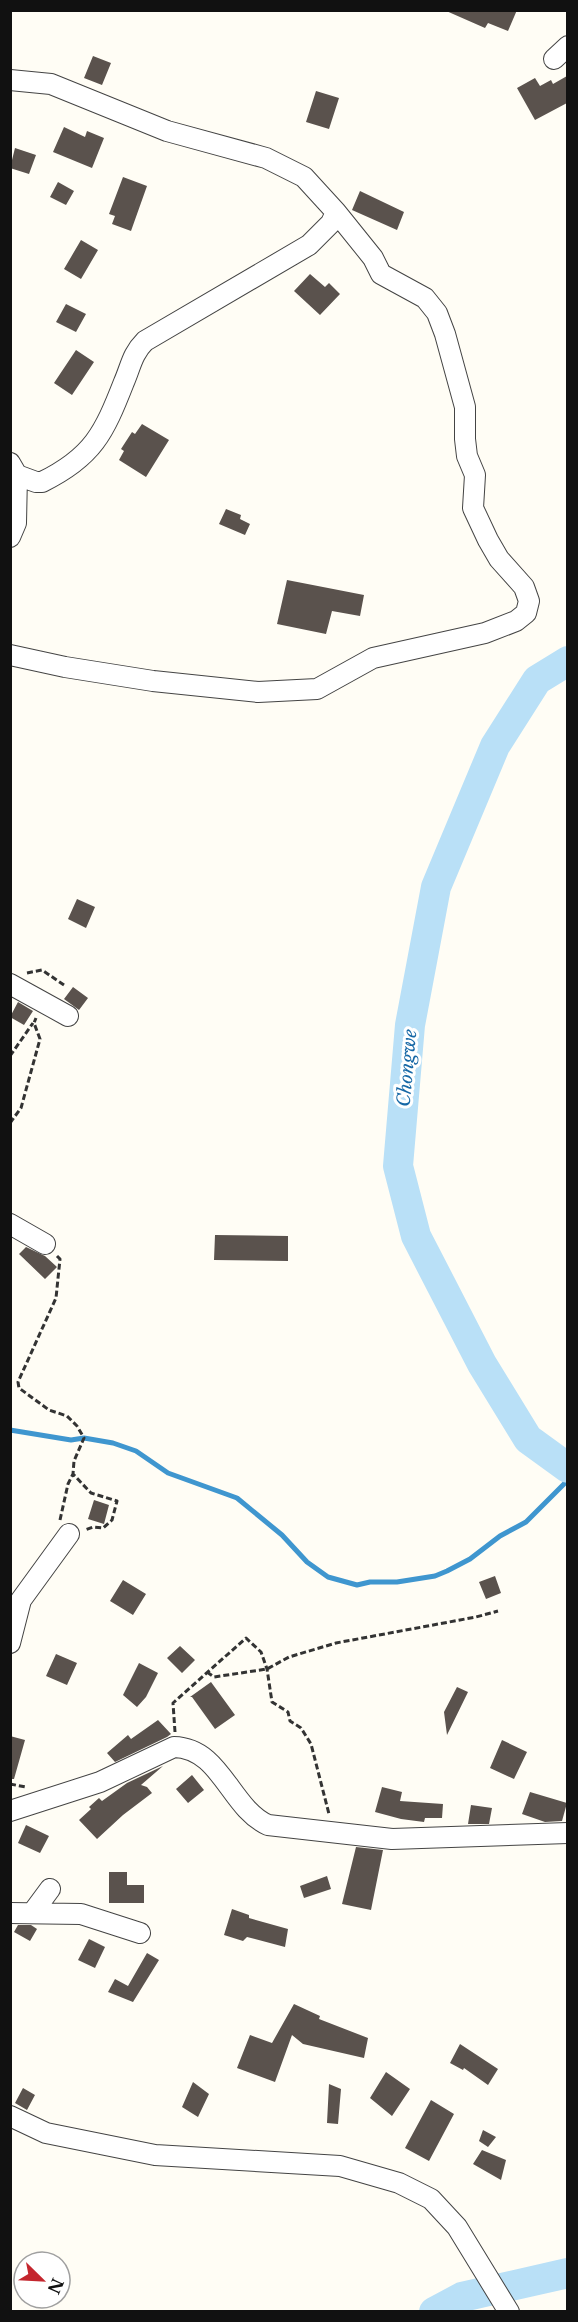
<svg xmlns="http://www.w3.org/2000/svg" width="578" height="2322" viewBox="0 0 578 2322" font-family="'Libre Baskerville',serif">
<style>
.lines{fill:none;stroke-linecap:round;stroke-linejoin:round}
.stream{stroke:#3f96cf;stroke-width:5}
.river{stroke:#b9e0f7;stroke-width:30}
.building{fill:#5a524d}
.minor-casing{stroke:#444;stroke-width:22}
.path{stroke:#333;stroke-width:3;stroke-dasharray:6 3;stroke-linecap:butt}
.minor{stroke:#fff;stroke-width:20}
.labels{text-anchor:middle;stroke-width:6;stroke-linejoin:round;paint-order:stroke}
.water-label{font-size:18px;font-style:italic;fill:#1768a6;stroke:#fff}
</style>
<rect width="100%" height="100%" fill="#fffdf5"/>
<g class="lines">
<path class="stream" d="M10 1430 71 1440 84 1438 113 1443 136 1451 168 1473 237 1498 282 1535 307 1562 328 1577 357 1585 370 1582H397L435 1576 447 1571 470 1559 500 1536 526 1522 568 1480"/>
<path class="river" d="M568 661 537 680 495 746 436 887 410 1025 398 1166 416 1236 482 1364 528 1439 568 1468
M434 2312 462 2297 568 2273"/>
</g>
<path class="building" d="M444 10H517L508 31 488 23 485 28Z
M93 56 111 63 102 85 84 78Z
M567 76V103L535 120 517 88 535 78 540 86 551 80 553 84Z
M316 91 339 98 329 129 306 122Z
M64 127 85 137 87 131 104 138 92 168 53 152Z
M15 148 36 155 29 174 10 168Z
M123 177 147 186 131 231 112 224 115 216 109 214Z
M58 182 74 191 66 205 50 197Z
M360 191 404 212 397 230 352 210Z
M81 240 98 250 81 279 64 269Z
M310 274 325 287 329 283 340 294 320 315 294 291Z
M66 304 86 314 76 332 56 322Z
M76 350 94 362 72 395 54 383Z
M142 424 169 440 146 477 119 460 124 451 121 449 132 432 135 434Z
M226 509 241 515 240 519 250 524 245 535 219 524Z
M287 580 364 595 360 616 332 611 326 634 277 624Z
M77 899 95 907 86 928 68 919Z
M73 987 88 998 79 1010 64 999Z
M18 1002 33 1011 24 1025 10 1017Z
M215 1235 288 1236V1261L214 1260Z
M26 1247 45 1256 57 1267 45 1279 19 1254Z
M94 1500 109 1505 104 1524 88 1519Z
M495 1576 501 1593 486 1599 479 1582Z
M123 1580 146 1594 133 1615 110 1601Z
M180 1646 195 1660 182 1673 167 1658Z
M56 1654 77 1663 67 1685 46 1676Z
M139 1663 158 1673 146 1697 137 1707 123 1695Z
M211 1682 235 1715 215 1729 192 1697H190Z
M457 1687 468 1692 447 1735 444 1712Z
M158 1720 171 1734 167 1737 115 1762 107 1753 128 1735 131 1739Z
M10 1736 25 1740 14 1779H10Z
M502 1740 527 1752 514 1779 490 1768Z
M163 1766 141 1785 147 1787 152 1793 123 1815 97 1839 79 1820 91 1809 89 1807 99 1798 102 1801 127 1783Z
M192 1775 204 1790 188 1803 176 1789Z
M382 1787 402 1792 400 1801 443 1804 442 1818H425L424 1822 401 1819 375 1812Z
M530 1792 567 1803 562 1821 545 1822 522 1814Z
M471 1805 492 1808 489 1824H468Z
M26 1825 49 1836 40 1853 18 1843Z
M356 1847 383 1850 371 1910 342 1904Z
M109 1872H127V1885H144V1903H109Z
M327 1876 331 1889 304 1898 300 1886Z
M232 1909 249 1915V1918L288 1929 285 1947 247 1937 243 1941 224 1935Z
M18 1925H31L37 1929 30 1941 14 1932Z
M89 1939 105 1947 95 1968 78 1960Z
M147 1953 159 1960 133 2002 108 1992 115 1979 128 1986Z
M294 2004 320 2016 319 2019 368 2038 364 2058 303 2044 292 2035 275 2082 237 2068 250 2035 272 2043Z
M460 2044 498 2069 488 2085 464 2068 463 2070 450 2063Z
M386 2072 410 2089 392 2116 370 2098Z
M193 2082 209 2094 198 2117 182 2107Z
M329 2084 341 2089 338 2124 327 2123Z
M23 2088 35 2095 27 2110 15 2103Z
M431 2100 454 2114 429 2161 405 2148Z
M483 2130 496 2137 488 2147 479 2141Z
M482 2150 506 2160 501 2180 473 2164Z"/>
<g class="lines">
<defs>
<path id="minor" d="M554 59 568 46
M10 80 51 84 167 131 266 158 304 177 336 212 373 258 381 274 425 298 437 313 445 334 465 407V439L467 456 475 475 473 508 488 540 499 559 524 587 529 601 526 613 516 621 485 633 373 658 317 689 258 692 153 681 65 667 10 655
M10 463 17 475 16 523 10 537
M17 475 36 482H42C93 457 104 433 124 382 131 366 132 354 145 341L309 245 331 223 336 212
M10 984 68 1016
M10 1224 45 1244
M10 1643 21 1600 69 1534
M10 1811 100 1782 174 1747C221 1748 230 1808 268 1825L392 1839 568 1833
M33 1912 50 1889
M10 1913 81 1914 140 1933
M10 2116 46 2133 155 2155 340 2166 399 2183 431 2199 457 2227 509 2312"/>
</defs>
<use href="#minor" class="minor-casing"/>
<path class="path" d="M27 973 42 970 64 985
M10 1056 33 1023
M10 1123 21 1108 40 1039 34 1023 36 1018
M57 1256 60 1259 56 1298 18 1382 19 1388 49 1410 67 1416 77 1426 84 1438 74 1461 73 1474
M60 1520 68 1484 73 1474 91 1493 117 1501 112 1520 103 1528 93 1527 85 1530
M207 1672 214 1677 267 1669 289 1657 336 1643 476 1617 498 1611
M175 1732 173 1703 246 1638 261 1652 267 1669 272 1702 288 1712 290 1721 301 1728 311 1744 329 1814
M10 1784 26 1787"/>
<use href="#minor" class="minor"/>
</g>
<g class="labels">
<g class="water-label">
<text transform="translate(407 1068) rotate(-85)" y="6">Chongwe</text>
</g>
</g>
<rect width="578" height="2322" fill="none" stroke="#111111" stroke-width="24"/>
<g transform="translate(42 2280) rotate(114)"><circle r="28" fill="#ffffff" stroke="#a0a0a0" stroke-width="1.5"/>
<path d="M0-4.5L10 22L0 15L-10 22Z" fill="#c4262e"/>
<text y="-9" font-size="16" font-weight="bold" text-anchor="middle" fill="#111111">N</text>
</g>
</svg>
